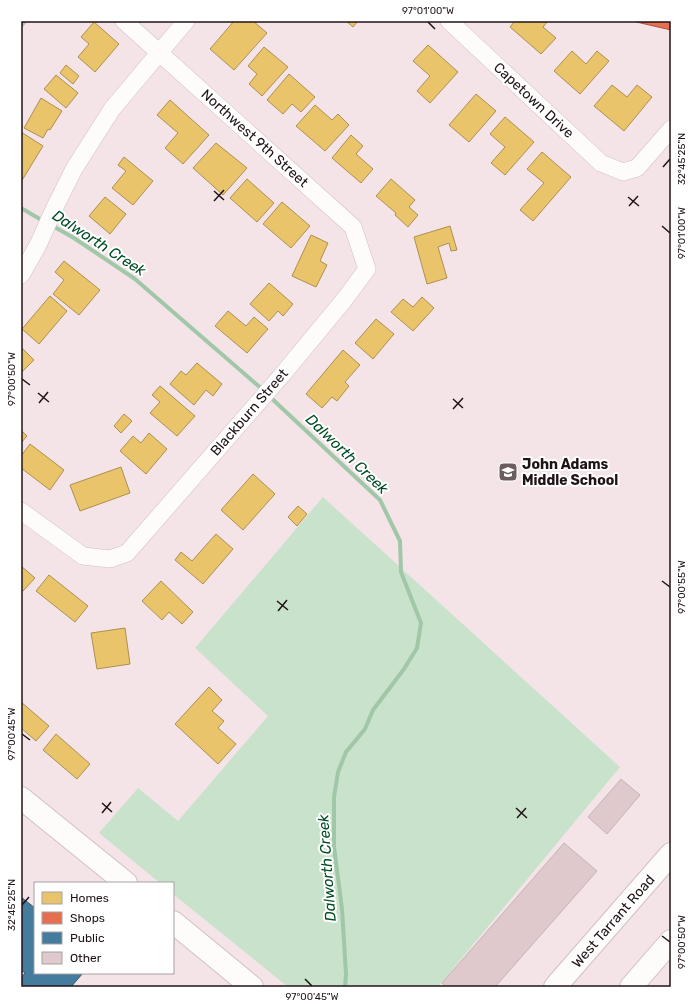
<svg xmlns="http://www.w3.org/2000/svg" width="692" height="1008" viewBox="0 0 692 1008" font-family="Rubik,sans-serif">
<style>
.green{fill:#c9e2cb}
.homes{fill:#e9c46a;stroke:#ad8f51}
.shops{fill:#e76f51;stroke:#ab533f}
.public{fill:#457b9d;stroke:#3a5c74}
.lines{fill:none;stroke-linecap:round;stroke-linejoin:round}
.stream{stroke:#a0c7a8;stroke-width:4}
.building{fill:#dfc9cd;stroke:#c2b3b6}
.street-casing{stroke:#cfc1c4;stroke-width:18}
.secondary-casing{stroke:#cfc1c4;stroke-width:24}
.street{stroke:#fefbfb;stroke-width:17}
.secondary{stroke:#fefbfb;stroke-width:22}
.ticks{fill:none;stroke:#201316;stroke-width:1.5}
.labels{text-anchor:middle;stroke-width:4;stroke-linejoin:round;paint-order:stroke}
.street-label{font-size:14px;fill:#201316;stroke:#fff}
.poi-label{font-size:14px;font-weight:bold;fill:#201316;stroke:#fff;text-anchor:start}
.water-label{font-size:15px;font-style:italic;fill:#004d24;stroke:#fff}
.neatline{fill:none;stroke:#201316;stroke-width:1.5}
.ticks-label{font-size:10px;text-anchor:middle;fill:#201316}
</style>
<rect width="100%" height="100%" fill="#f5e4e7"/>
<path class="green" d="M323 497 620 767 438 987H288L173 894V883H160L99 833 138 788 178 821 268 716 195 648Z"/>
<path class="homes" d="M234 21H253L267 33 234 70 210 49Z
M346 21H358L353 27Z
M515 21H548L543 27 556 38 541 54 510 27Z
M94 22 119 44 95 72 78 57 89 44 81 37Z
M428 45 458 72 430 103 417 91 430 76 413 61Z
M264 47 288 67 262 96 249 84 257 74 248 66Z
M572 51 586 64 597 51 609 61 580 94 554 71Z
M66 65 79 76 73 84 60 73Z
M289 74 315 97 301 112 292 104 283 114 267 100Z
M56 75 78 93 66 108 44 89Z
M612 85 627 97 637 85 652 97 624 131 594 106Z
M476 94 496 111 469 142 449 125Z
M41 98 62 111 50 130 48 129 43 138 24 128Z
M170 100 209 135 183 164 165 148 178 133 157 115Z
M315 105 332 120 338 114 349 125 325 151 296 126Z
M505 117 534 142 505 175 491 163 505 147 490 134Z
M21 132 43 146 21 182Z
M351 135 363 146 356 154 373 169 361 183 332 158Z
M216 143 247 168 223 195 193 168Z
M542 152 571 177 533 221 520 210 544 183 527 169Z
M124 157 153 181 133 205 112 188 126 171 118 165Z
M247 179 274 203 257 222 230 198Z
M391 179 415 200 409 207 418 215 408 227 395 215 396 213 376 196Z
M105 197 126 214 110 234 89 216Z
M282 202 310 226 291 248 263 224Z
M450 226 457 250 451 251 449 243 438 247 447 278 427 284 414 237Z
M311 235 328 243 320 261 327 265 316 287 292 276Z
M64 261 100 290 79 315 53 294 64 280 55 272Z
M269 283 293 304 283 316 278 311 269 321 250 304Z
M50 296 67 311 39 344 22 329Z
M422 297 434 308 413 331 391 312 403 299 413 307Z
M228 311 246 326 254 317 268 329 247 353 215 326Z
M376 319 394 334 373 359 355 343Z
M21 347 34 360 21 373Z
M343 350 360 365 345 382 349 386 337 401 332 397 322 408 306 394Z
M197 363 222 384 213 396 206 390 194 405 170 384 181 371 186 375Z
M160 386 195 416 177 436 150 413 160 402 152 395Z
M124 414 132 421 121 433 114 426Z
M21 430 27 436 21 443Z
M149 433 167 449 146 474 120 451 133 436 141 443Z
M30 444 64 470 50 490 21 468V456Z
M121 467 130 493 80 511 70 485Z
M253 474 275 494 243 530 221 510Z
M298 506 307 514 297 526 288 517Z
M216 534 233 549 203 584 175 560 181 552 192 561Z
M21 566 35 578 23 591 21 590Z
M49 575 88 606 75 622 36 591Z
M161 581 193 612 182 624 169 612 162 620 142 601Z
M125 628 130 664 97 669 91 633Z
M209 687 222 700 212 711 224 721 218 728 236 744 218 764 175 724Z
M21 702 49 726 36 741 21 728Z
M56 734 90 764 77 779 43 750Z"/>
<path class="shops" d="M632 21H671V30Z"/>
<path class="public" d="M21 897 35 908V973H83L71 987H21V978L25 973 21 970Z"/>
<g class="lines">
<path class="stream" d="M21 26 25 21
M21 208 45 222
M51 225 74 238 135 279 263 390
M269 396 380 500 400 541 401 572 421 623 417 648 404 669 373 710 365 729 346 752 338 772 334 797V847L342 909 346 974 345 987"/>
</g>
<path class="building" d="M621 779 640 795 607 834 588 817Z
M564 843 597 871 495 987H447L442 983Z"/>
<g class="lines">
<defs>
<path id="street" d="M449 21 601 163 623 172 637 168 671 129
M21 275 38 245 55 207 74 169 112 109 186 21
M21 511 83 556 110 559 127 553 282 375 344 300 367 269 353 227 124 21"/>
<path id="secondary" d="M21 798 126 883
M173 922 252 987
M555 987 671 854
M631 987 671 941"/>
</defs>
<use href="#street" class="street-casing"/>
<use href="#secondary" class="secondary-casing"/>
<use href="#street" class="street"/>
<use href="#secondary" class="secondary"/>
</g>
<path class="ticks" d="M428 22 435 29M663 167 670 159M214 191 224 200M628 197 639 206M214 201 224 190M629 206 638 196M662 226 670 233M22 379 30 385M38 393 49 402M453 399 463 408M39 403 48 392M453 409 463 398M662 581 670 587M277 601 288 610M278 611 287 600M22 734 30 740M102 803 112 812M516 808 527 818M102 813 111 802M517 818 526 808M22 905 29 897M662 936 670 942M305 979 312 986"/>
<defs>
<symbol id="school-square" viewBox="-11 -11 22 22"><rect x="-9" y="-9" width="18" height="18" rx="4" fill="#6b5c5f" stroke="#fff"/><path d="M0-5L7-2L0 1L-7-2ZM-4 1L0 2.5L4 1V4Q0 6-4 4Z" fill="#fff"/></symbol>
</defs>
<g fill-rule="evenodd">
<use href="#school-square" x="497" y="461" width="22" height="22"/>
</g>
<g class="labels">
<g class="street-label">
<text transform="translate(534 100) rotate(43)" y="5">Capetown Drive</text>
<text transform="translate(255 138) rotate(42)" y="5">Northwest 9th Street</text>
<text transform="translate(249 412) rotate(-49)" y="5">Blackburn Street</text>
<text transform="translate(613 921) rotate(-49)" y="5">West Tarrant Road</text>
</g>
<g class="poi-label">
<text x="522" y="469">John Adams<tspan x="522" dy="16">Middle School</tspan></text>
</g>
<g class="water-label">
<text transform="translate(99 243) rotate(33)" y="5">Dalworth Creek</text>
<text transform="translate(347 454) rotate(44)" y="5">Dalworth Creek</text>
<text transform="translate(327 868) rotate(-94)" y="5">Dalworth Creek</text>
</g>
</g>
<rect width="692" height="1008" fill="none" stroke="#ffffff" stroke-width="44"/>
<rect x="34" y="882" width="140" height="92" fill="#ffffff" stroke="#a6a1a2"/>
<rect x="42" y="892" width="20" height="12" fill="#e9c46a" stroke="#a6a1a2"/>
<text x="70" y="902" font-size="12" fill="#201316">Homes</text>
<rect x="42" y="912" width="20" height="12" fill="#e76f51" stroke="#a6a1a2"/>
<text x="70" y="922" font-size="12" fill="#201316">Shops</text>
<rect x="42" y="932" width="20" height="12" fill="#457b9d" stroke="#a6a1a2"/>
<text x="70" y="942" font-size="12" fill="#201316">Public</text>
<rect x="42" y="952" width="20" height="12" fill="#dfc9cd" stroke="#a6a1a2"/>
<text x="70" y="962" font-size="12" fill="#201316">Other</text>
<rect x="22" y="22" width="648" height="964" class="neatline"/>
<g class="ticks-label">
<text x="428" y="14">97°01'00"W</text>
<text transform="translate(681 159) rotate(-90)" y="4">32°45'25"N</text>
<text transform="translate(681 233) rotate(-90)" y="4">97°01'00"W</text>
<text transform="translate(11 379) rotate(-90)" y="4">97°00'50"W</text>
<text transform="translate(681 587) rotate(-90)" y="4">97°00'55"W</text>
<text transform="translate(11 734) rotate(-90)" y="4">97°00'45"W</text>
<text transform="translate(11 905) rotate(-90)" y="4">32°45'25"N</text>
<text transform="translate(681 942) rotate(-90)" y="4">97°00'50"W</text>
<text x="312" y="1000">97°00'45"W</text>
</g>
</svg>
